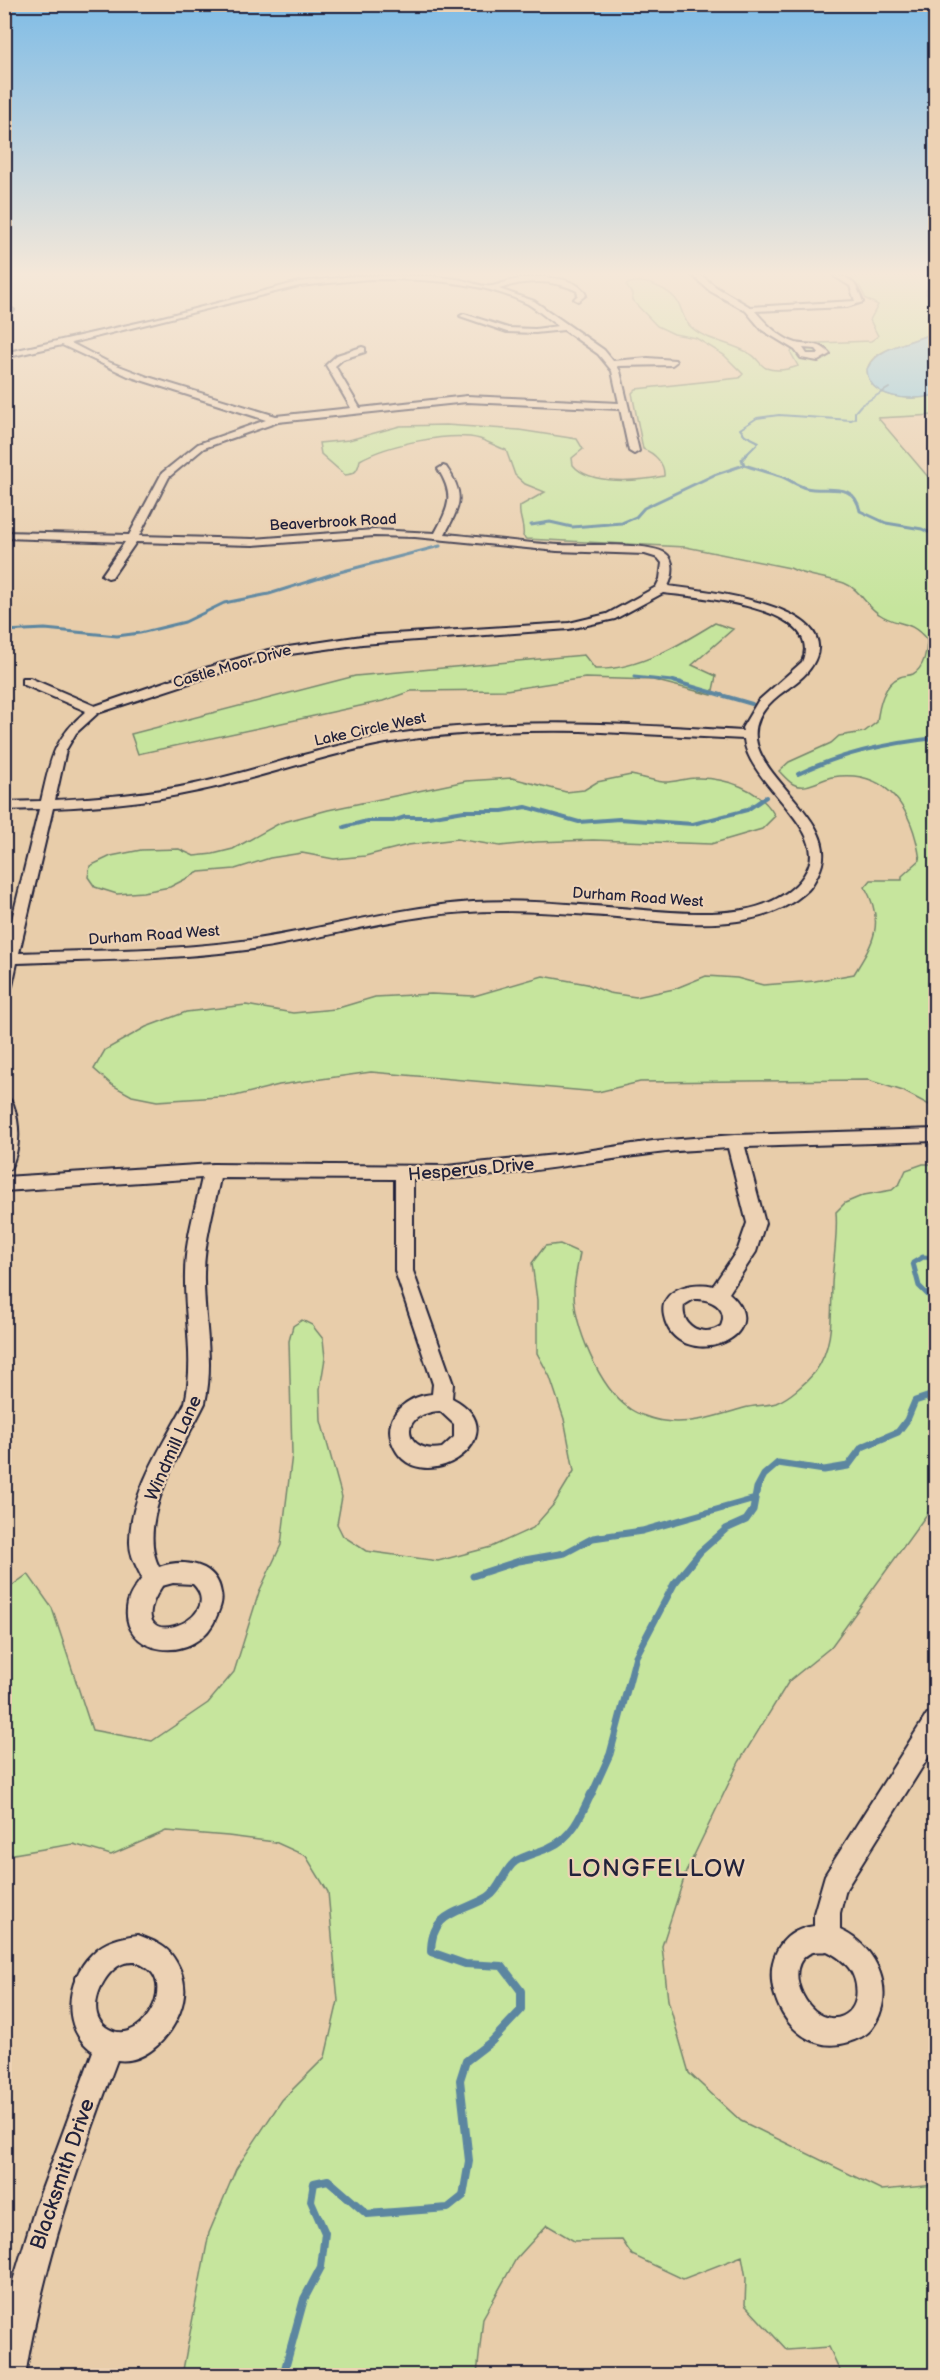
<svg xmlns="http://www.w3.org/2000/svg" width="940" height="2380" viewBox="0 0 940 2380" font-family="'Balsamiq Sans',sans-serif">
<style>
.green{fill:#c6e59d;stroke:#74846c;stroke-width:1.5}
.water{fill:#82c9e3;stroke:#5c86a0;stroke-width:1.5}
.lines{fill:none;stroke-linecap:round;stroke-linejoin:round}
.stream-far5{stroke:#5c86a0;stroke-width:2}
.stream-far4{stroke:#5c86a0;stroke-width:3}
.stream-far3{stroke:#5c86a0;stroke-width:4}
.stream-far2{stroke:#5c86a0;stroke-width:5}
.stream-far1{stroke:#5c86a0;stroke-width:7}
.stream{stroke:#5c86a0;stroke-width:8}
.minor-casing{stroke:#22223b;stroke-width:4}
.minor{fill:#edd2b4;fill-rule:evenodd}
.labels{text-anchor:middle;stroke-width:4.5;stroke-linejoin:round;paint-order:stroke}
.far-street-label{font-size:15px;fill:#22223b;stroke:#edd2b4}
.street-label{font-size:18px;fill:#22223b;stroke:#edd2b4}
.near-street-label{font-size:21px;fill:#22223b;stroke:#edd2b4}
.near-neighbourhood-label{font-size:24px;letter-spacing:1.5px;fill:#22223b;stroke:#edd2b4}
</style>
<rect width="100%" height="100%" fill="#e8cdaa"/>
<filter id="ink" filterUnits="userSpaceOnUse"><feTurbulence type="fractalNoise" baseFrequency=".0167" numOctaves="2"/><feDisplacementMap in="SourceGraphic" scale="12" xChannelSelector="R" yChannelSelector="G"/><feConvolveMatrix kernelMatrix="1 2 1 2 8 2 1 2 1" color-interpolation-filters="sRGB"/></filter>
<g filter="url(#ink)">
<path class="green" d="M861 276H935V285L926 290V294L935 302V332C919 340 883 347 872 360 866 367 866 374 870 381 883 400 916 400 935 395V415L878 418 935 485V1108L903 1091 868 1080 640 1082 598 1092 371 1072 279 1085 235 1096 157 1101 132 1096 112 1085 94 1069 105 1050 146 1027 186 1012 246 1005 293 1013 335 1009 375 997 431 994 474 996 543 976 587 984 609 993 636 997 674 989 706 976 737 978 763 985 815 981 854 974C874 942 885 923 865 887L871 880H902V876L920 860C913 811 889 768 832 777 819 780 805 791 793 784 788 781 783 775 779 771L789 762 831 743 839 736 864 732 877 722C879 707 883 684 900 677 904 675 909 676 913 674 924 668 927 651 927 640 909 618 898 627 879 614 865 605 860 589 844 583 826 577 807 577 790 568L686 547 526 539 523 536C525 525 518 517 520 506L545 492 525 484 515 475 506 450C497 447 489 442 480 439 450 431 387 445 360 460 358 470 356 474 345 475L321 454 319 443 349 440 400 426 446 425 519 430 577 439 583 449 572 458 573 465C590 486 640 481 664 476 665 463 654 453 643 449L632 393 636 389 739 378 743 374 724 355 696 338 674 334 657 326 632 300V294L626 285C641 276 671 289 679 304 682 311 684 320 689 325 705 342 733 342 752 355 757 358 760 365 766 368 777 372 787 370 798 366L791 353 794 344 871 341 878 336 870 320 878 305 866 299 860 287 849 279Z
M715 623 733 629 692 665 716 676 712 695 653 680 585 678 506 690 411 691 383 701 138 754 131 734 355 676 584 655 595 669C637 671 681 644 715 623Z
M631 775C641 777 653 781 663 782 673 783 685 778 695 778 725 777 761 789 775 816L762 829 711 844 593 840 537 842 500 846 457 839 408 845 365 856 334 859 302 853 270 858 235 869 199 872 170 887 143 892 117 894 95 887 88 877 90 866 111 856 141 850 179 849 194 856 213 854 233 849 280 823 328 810 466 781 512 778 566 792 584 790 597 782Z
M923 1164H936L935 1503 831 1647 789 1681 739 1762 686 1872 662 1946 668 2000 689 2073 741 2121 882 2190 935 2185V2375H842L829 2347 787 2350 745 2305 746 2278 742 2256 683 2279 632 2255 622 2240 574 2241 547 2225 516 2259 483 2318 477 2375H182L209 2233 236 2169 282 2100 325 2057 338 2001 328 1892 306 1856 275 1842 228 1836 166 1831 111 1855 73 1844 8 1855 5 1860V1591L28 1574 52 1608 92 1730 152 1741 208 1703 234 1672 259 1592 281 1545 292 1454 289 1341 293 1326 302 1320 312 1325 323 1339 325 1358 320 1389 321 1421 342 1497 337 1524 343 1536 366 1551 438 1561 491 1547 533 1528 554 1504 574 1471 564 1419 550 1377 537 1353V1300L532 1263 545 1246 560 1244 580 1253C578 1264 575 1277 574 1289 573 1325 599 1388 630 1409 637 1414 655 1420 664 1421 691 1425 719 1415 744 1408 754 1405 766 1406 776 1403 789 1398 806 1383 815 1372 834 1346 831 1315 832 1284 833 1260 838 1236 836 1212L845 1203 864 1195 892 1190 900 1183 906 1170Z"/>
<path class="water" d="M935 332V395C912 401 868 400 867 369 879 345 913 343 935 332Z"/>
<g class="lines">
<path class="stream-far5" d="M745 456 759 442 745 435 740 429 757 418 779 415 851 420 855 418V412L861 405 889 388"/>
<path class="stream-far4" d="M747 454 742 459 744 465C756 469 768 472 780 476 789 479 797 486 806 488 827 493 854 480 860 511L886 523 922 529 936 536
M531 525 550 522 572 527 622 523 636 517 644 508 714 475 744 465
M4 631 45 629 117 636 140 633 185 622 224 603 269 594 336 573 440 546
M634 677 681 682"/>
<path class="stream-far3" d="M673 681 752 704
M798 774C842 753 888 743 936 738
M344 827 367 821H393L405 817H428L464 811H502L526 807 579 822 619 819 693 824 747 810 766 797"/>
<path class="stream-far2" d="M936 1258 923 1257 913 1263 919 1286 936 1303"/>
<path class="stream-far1" d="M473 1576 519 1561 565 1553 593 1538 642 1531 755 1499
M591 1796 610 1754 636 1656 674 1584 700 1552 726 1529 746 1520 753 1510 757 1488 764 1475 778 1463 824 1470 848 1466 862 1447 898 1432 907 1420 915 1401 936 1394"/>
<path class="stream" d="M283 2376 304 2299 321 2267 325 2233 311 2201 314 2183 328 2180 367 2214 448 2208 463 2196 469 2161 460 2080 466 2061 492 2041 521 2010V1991L502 1966 465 1964 431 1952C431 1911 459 1914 488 1897 500 1890 504 1869 516 1861 526 1855 540 1852 550 1847 572 1838 582 1814 591 1794"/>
<defs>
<path id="minor" d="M355 276C389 276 423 274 456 279 467 280 481 288 492 286 499 285 507 281 514 280 533 276 577 274 586 295L578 301 574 299 578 295 577 291C552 279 525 280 499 289L534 301 604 350 613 361 648 358 675 360 676 362 672 365 617 366 620 371 639 451 634 454 629 451 620 409 467 402 278 422 204 448 169 477 139 536 253 539 374 530 435 533C449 507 455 496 438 469L443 466 446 467C466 495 460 506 445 534 483 537 521 543 559 545 584 546 646 542 665 553 676 560 673 577 668 586 699 590 841 604 815 660 808 676 792 685 779 695 699 759 853 809 818 874 815 880 812 886 808 890 756 939 669 921 605 916 546 912 487 907 427 916 366 924 307 942 246 950 170 960 93 960 17 963L12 986 4 991V952L39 809 4 810V802L41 801C51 759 52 741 86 711L22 684V678H30L95 706 199 670 268 650 362 636 569 623 607 614 656 587 660 579 662 563 658 558 645 554 557 551 415 537 374 536 253 545 136 542 112 577 108 578 102 575 125 542 4 538V532L129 535 162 473 198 444 266 420 128 376 62 345 4 358V353L159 318 299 282ZM369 279C422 279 479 280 528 304 538 310 548 319 558 326L535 329 508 328 464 314 460 316 507 332 535 333 564 330 598 354 612 371 619 403 467 396 360 408 335 366 343 359 365 352V348L362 347 337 355 326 365 351 408 276 416 148 377 106 361 71 343 299 286ZM663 593C696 597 826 606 802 662L758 701 742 728 743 731C625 724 506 716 389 735 323 746 260 770 195 784 149 794 102 797 55 800L66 750 76 733 98 713 269 657 362 644 569 629 615 619ZM581 731 744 739C748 781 820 824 810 862 802 890 769 906 743 910 706 916 669 912 632 909 580 905 526 899 473 902 398 907 325 929 250 940 174 951 96 950 19 953L53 808C100 806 147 802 193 792 258 779 321 755 386 743 450 732 516 730 581 731Z
M693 276H702L716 287 750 307 855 301 850 286 834 276C853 276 857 286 863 302L847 307 755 311C765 323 780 338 796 343 811 347 818 340 830 354L818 361 801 358 795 350 762 330 746 311 710 291ZM803 348 816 349 820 354H807Z
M4 305 14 310 10 312 4 310Z
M4 1098 10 1100 13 1104C20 1124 21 1149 10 1169L4 1170Z
M936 1129V1141L745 1147 765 1223 756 1252 729 1293C781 1338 676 1375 664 1316 658 1289 693 1281 713 1286L738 1249 747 1223 728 1148C702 1150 676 1150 650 1154 572 1164 492 1180 413 1179V1271L453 1384 452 1398C525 1436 415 1506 392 1442 383 1414 408 1396 432 1394L433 1384 395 1271V1179L220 1178C214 1209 204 1241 204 1274 203 1318 215 1359 205 1403 184 1446 135 1519 159 1567 183 1558 217 1563 221 1593 223 1601 220 1608 217 1615 198 1668 116 1656 128 1602 130 1593 137 1585 142 1578 137 1567 130 1556 130 1543 129 1494 163 1445 185 1403 195 1359 184 1318 185 1274 185 1241 195 1210 202 1178L4 1191V1177L213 1164 446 1166 566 1154 653 1141 735 1135ZM694 1299C711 1298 729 1308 721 1326 704 1338 680 1327 684 1305ZM440 1411 454 1424V1437L442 1448C406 1455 394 1414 440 1411ZM173 1583 193 1584C231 1622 115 1658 162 1586Z
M936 1710V1745L846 1889 840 1913V1930C877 1946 898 1993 872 2028 866 2036 857 2039 849 2042 777 2065 736 1937 814 1926V1913L825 1875 927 1714ZM827 1951C835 1955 843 1960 849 1968 859 1981 861 2008 843 2016 810 2031 777 1964 813 1952 817 1951 822 1952 827 1951Z
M138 1935C148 1939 163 1944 170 1953 179 1964 186 1980 184 1995 181 2025 151 2065 117 2060 78 2163 43 2266 25 2376H4V2316L10 2291 35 2208 93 2051C60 2029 66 1979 92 1954 104 1941 121 1937 138 1935ZM136 1962C144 1966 153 1970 156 1980 164 2004 135 2044 109 2029 83 2016 101 1973 122 1964 126 1962 131 1962 136 1962Z"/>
</defs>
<use href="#minor" class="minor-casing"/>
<use href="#minor" class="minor"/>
</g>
</g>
<linearGradient id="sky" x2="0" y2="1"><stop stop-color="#7fbce6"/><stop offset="0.45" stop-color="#f5e8d9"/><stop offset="1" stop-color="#f5e8d9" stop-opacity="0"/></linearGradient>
<rect width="940" height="609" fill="url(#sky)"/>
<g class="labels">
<g class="far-street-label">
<text transform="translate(333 522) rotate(-3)" y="5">Beaverbrook Road</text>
<text transform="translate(232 666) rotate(-16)" y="5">Castle Moor Drive</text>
<text transform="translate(370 729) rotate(-12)" y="5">Lake Circle West</text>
<text transform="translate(638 897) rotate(4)" y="5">Durham Road West</text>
<text transform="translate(154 935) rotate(-4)" y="5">Durham Road West</text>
</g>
<g class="street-label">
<text transform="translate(471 1169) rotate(-5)" y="6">Hesperus Drive</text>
<text transform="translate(173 1448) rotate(-66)" y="6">Windmill Lane</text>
</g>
<g class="near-street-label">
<text transform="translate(62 2174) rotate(-71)" y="7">Blacksmith Drive</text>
</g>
<g class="near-neighbourhood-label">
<text x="657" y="1876">LONGFELLOW</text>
</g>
</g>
<rect width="940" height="2380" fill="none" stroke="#edd2b4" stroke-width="24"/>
<rect x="12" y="12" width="916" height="2356" fill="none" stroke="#22223b" stroke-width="2" filter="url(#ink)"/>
</svg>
